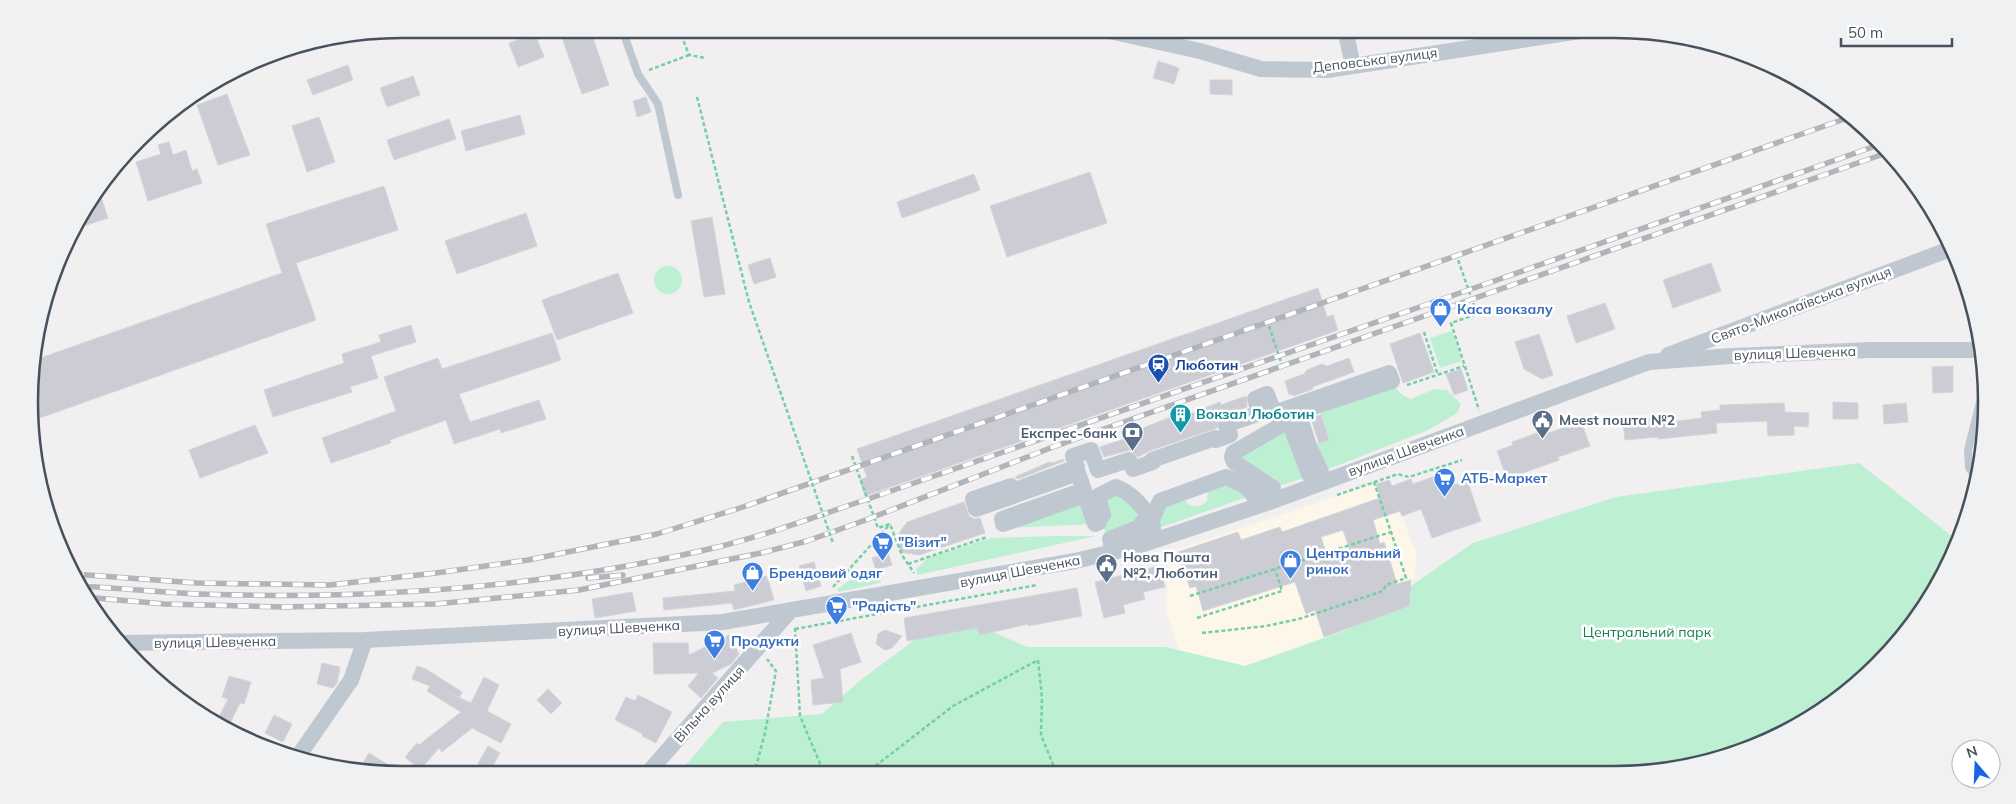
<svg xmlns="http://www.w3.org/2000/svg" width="2016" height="804" viewBox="0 0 2016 804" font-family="Mulish,sans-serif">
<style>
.commercial{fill:#fcf7e8}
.green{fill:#bdefd3}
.building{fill:#cccdd4;stroke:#d3d5da;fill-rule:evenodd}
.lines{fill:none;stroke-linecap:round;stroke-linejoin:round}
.path{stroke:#74cea7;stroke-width:2.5;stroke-dasharray:4 2.5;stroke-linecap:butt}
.lane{stroke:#bfc8d1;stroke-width:8}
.street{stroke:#bfc8d1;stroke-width:16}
.rail-casing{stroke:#b1b4b9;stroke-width:5.5}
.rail{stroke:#fff;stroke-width:4;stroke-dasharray:11;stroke-linecap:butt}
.path-bridge{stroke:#74cea7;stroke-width:2.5;stroke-dasharray:4 2.5;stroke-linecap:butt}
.labels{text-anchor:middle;stroke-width:5;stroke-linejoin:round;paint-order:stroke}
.street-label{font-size:14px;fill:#47515d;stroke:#fff}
.shop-label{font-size:14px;font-weight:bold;fill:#366cbe;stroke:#fff;text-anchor:start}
.transit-label{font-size:14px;font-weight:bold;fill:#164399;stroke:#fff;text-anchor:start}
.culture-label{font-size:14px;font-weight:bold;fill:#0d838f;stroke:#fff;text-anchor:start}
.service-label{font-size:14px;font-weight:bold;fill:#4e5e75;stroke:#fff;text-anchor:start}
.park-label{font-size:14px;fill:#167f50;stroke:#fff}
.rim{fill:none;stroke:#47515d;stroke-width:2.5}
</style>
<rect width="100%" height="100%" fill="#f1efef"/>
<path class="commercial" d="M1388 479 1417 555 1409 606 1245 666 1179 650 1166 611 1168 553Z"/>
<path class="green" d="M654 280a14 14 0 1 1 28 0a14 14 0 1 1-28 0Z
M1452 331 1462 361 1440 368 1430 338Z
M1392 381C1397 391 1401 395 1411 399L1435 389 1447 390 1461 404 1457 413 1428 430 1321 472 1309 446 1329 439 1318 406Z
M1283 424 1310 476 1272 488 1233 453Z
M1859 463 1958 541 1925 609 1860 683 1779 737 1663 772 677 775 723 722 822 714 862 679 951 613 1027 647H1165L1245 666 1347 630 1473 543 1616 497Z
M1226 477 1253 495 1153 530 1160 501 1183 497C1188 508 1199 509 1207 501L1208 489Z
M1116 487 1148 516 1110 539 1099 522 1105 492Z
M1085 495 1095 524 1005 528Z
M1056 536H1096L917 575 916 569 928 558 991 538Z
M869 570C876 570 881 571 882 579L879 583 839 592 837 589 859 574Z"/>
<path class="building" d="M559 29H590L609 85 582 94Z
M535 34 544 57 518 67 509 43Z
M1158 61 1179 68 1174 84 1153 78Z
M348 65 353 80 313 95 307 80Z
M413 76 420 95 387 107 380 88Z
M1210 80H1232V95L1210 94Z
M227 94 250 155 218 165 197 105Z
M646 97 651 112 637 117 633 101Z
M520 115 525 134 466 151 461 131Z
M319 117 335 162 307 172 292 126Z
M449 119 456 139 394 160 387 140Z
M169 142 173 155 186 150 192 171 197 169 202 183 148 201 136 162 161 154 158 145Z
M1090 172 1107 223 1007 257 990 206Z
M974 174 980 190 902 218 897 202Z
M384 186 398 230 296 263 316 320 34 420 32 361 282 273 266 224Z
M99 191 108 218 72 230 79 216Z
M526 213 537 246 457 274 445 241Z
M712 217 725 294 704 297 691 221Z
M770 258 776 277 754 284 748 265Z
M1711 263 1721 291 1673 308 1663 280Z
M618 273 633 313 557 340 542 300Z
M1318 288 1327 317 1333 315 1338 330 865 496 860 480 867 477 857 449Z
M1605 303 1615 329 1576 343 1567 316Z
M411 325 416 342 371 356 378 378 350 387 352 392 273 417 264 390 344 363 342 354 381 342 379 335Z
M552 333 561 360 459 394 470 422 539 400 546 419 501 433 500 429 454 444 446 420 390 440 391 443 331 463 322 438 396 411 384 377 438 358 442 369Z
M1420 333 1434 372 1403 383 1390 344Z
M1539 334 1553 375 1542 379 1524 369 1515 342Z
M1349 358 1354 372 1312 387 1313 389 1293 396 1292 394 1289 395 1285 381 1304 374 1307 370 1322 364 1327 366Z
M1953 366V392L1933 393 1932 367Z
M1461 369 1468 390 1454 395 1446 374Z
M1246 396 1247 407 1222 416 1218 419 1217 428 1149 451 1138 457 1130 450 1104 457 1100 447 1124 439 1123 436 1181 413 1182 417 1220 402 1221 405Z
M1833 402 1858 403V419H1833Z
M1784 403 1785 412 1809 413 1808 427 1794 426V435L1768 436 1767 421 1716 423 1717 433 1658 439V437L1625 440 1623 421 1671 415V422L1702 418 1701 412 1720 410V405Z
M1906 403 1908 422 1884 424 1883 405Z
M1321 415 1329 440 1319 443 1311 418Z
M1581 421 1590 446 1558 457 1559 460 1507 479 1497 451 1513 445 1512 442 1548 429 1549 433Z
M255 425 268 453 200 478 189 450Z
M1064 459V461L1018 479 1015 477 1049 462 1053 463Z
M1450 471 1455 485 1467 480 1481 521 1432 538 1421 509 1402 516 1400 511 1373 520 1380 544 1384 542 1397 584 1411 580 1409 606 1324 637 1315 610 1306 614 1295 582 1203 611 1196 586 1190 588 1178 552 1238 532 1241 540 1280 527 1282 532 1380 498 1376 484 1389 480 1392 486 1411 479 1413 484ZM1343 530 1351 553 1329 561 1321 537Z
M964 502 969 516 974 519 980 518 985 533 919 555 900 552 899 533 907 522Z
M888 553 892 565 876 570 872 558Z
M814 562 821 586 806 591 799 566Z
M1159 566 1165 587 1143 592 1145 599 1123 605 1125 613 1104 618 1095 582Z
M767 576 774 600 734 610 732 603 664 610 663 598 735 591 734 585Z
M1077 588 1082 616 1028 626V624L980 635 977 628 907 641 904 618Z
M632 592 636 611 595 618 592 599Z
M885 630 902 636 892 648 885 650 876 644 878 634Z
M851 633 861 662 840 669 843 702 813 705 811 680 824 678 813 645Z
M729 635 739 654 731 664 712 673 718 678 701 698 688 686 699 673 654 674 653 643H688L689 655Z
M322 663 340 667 337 683 333 688 317 684Z
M417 666 426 669 462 692 460 697 449 693 471 703 484 677 499 685 487 711 511 724 501 743 472 728 442 752 439 748 420 770 405 757 417 743 419 745 461 712 427 691 430 686 412 679Z
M229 676 251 682 244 704 240 703 230 723 219 717 228 699 222 697Z
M548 689 562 703 551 714 537 700Z
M638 695 672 712 656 743 642 736 643 734 615 720 626 697 635 701Z
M274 715 292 724 283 742 265 733Z
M488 746 500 753 490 771 478 764Z
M369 753 405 775 360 768Z"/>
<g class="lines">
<path class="path" d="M679 29 689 55 705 58
M649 70 689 55
M1456 254 1477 314 1451 323 1479 410
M1267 320 1283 368
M1424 332 1438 375
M1407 385 1464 366
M852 456 878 528 890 524 902 555 914 573
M1337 495 1398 474 1409 477 1462 460
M908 564 987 537
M833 587 890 524
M1190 596 1391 532 1374 482
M1197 618 1282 591 1275 569
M795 628 800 716 821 766 822 774
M795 629 1037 585
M1202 633 1266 626 1299 619 1383 591 1386 585 1406 578 1391 532
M754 774 765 733 776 671 767 659
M865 774 953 706 1038 660 1042 698 1041 735 1057 774"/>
<path class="lane" d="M622 29 638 74 658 104 678 195
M1977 479 1969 468 1968 450 1986 378"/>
<path class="street" d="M1100 29 1200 51 1261 69 1327 70 1593 29
M1345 29 1353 66
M1668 355 1953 248
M1389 373 1392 381 1298 412 1309 446 1321 472 1310 476 1289 422 1283 424 1233 453 1232 457 1234 462 1273 488 1253 495 1247 487 1226 477 1160 501 1152 520 1153 530 1111 544 1110 539 1138 528 1148 516C1142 504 1129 492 1116 487L1098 496 1103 515 1099 518V522L1095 524 1085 495 1003 524 1002 519 1084 490 1078 473 976 509 973 499 1011 486 1013 491 1077 467 1073 456 1091 450 1098 470 1129 460 1133 469 1153 462 1152 460 1215 438 1216 440 1230 435 1226 425 1260 413 1255 399 1267 394 1274 413Z
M118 643 365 640 723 622 1075 561 1138 546 1267 503 1649 362 1731 356 1870 350H1982
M297 758 351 680 365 640
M646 775 791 610"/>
<defs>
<path id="rail" d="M73 574 197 583 329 585 436 573 528 560 657 534 740 508 1853 116
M588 578 623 575
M78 586C118 588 158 592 198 594 373 600 552 587 722 546 771 534 819 515 868 499L1480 286 1881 144
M84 597 165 604 282 607 435 604 579 590 761 553 807 541 863 521 1053 447 1889 152"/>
</defs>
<use href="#rail" class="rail-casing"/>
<use href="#rail" class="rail"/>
<path class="path-bridge" d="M697 97 749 302 833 543"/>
</g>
<defs>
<symbol id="shop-pin" viewBox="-11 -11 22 30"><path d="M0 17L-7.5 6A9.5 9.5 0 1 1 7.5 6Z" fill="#3f7fe0" stroke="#fff"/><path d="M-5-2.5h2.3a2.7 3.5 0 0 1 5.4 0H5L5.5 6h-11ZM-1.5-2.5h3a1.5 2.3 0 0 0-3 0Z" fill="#fff"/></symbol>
<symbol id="station-pin" viewBox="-11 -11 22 30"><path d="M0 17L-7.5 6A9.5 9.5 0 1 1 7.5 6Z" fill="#1a4fb4" stroke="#fff"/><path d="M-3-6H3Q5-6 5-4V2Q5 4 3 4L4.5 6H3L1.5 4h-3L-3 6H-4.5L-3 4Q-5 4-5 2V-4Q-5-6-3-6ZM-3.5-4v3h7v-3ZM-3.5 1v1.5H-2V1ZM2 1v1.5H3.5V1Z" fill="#fff"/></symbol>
<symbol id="building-pin" viewBox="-11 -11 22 30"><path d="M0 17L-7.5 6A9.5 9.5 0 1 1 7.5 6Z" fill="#0f9aa8" stroke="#fff"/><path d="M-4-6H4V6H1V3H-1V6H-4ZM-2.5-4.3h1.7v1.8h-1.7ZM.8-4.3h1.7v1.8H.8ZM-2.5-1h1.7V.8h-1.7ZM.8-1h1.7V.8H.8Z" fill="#fff"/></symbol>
<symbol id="civic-pin" viewBox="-11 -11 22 30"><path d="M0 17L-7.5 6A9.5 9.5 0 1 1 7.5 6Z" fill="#5c6f8a" stroke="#fff"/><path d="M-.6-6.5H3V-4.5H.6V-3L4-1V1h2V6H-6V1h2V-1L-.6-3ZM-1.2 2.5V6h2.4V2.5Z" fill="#fff"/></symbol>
<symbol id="bank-pin" viewBox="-11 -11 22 30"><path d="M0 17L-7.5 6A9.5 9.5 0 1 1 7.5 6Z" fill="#5c6f8a" stroke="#fff"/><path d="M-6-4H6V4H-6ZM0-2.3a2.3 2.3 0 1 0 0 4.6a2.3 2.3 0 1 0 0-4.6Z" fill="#fff"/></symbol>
<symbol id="supermarket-pin" viewBox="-11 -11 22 30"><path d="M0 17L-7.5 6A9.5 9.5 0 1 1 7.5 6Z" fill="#3f7fe0" stroke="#fff"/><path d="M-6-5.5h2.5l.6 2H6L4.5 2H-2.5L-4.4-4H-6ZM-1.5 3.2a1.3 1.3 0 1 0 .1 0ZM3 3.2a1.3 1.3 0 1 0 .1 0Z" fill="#fff"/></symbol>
</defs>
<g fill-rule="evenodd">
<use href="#shop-pin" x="1428" y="296" width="25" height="34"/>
<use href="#station-pin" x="1146" y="352" width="25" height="34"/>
<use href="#building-pin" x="1168" y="402" width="25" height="34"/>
<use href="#civic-pin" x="1530" y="408" width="25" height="34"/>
<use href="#bank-pin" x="1120" y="420" width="25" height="34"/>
<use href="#supermarket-pin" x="1432" y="466" width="25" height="34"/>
<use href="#supermarket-pin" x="870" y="530" width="25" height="34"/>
<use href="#shop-pin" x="1278" y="548" width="25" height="34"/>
<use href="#civic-pin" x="1094" y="552" width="25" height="34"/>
<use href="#shop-pin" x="740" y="560" width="25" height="34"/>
<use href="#supermarket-pin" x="824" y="594" width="25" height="34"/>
<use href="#supermarket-pin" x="702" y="628" width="25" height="34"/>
</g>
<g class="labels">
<g class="street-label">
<text transform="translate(1375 60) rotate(-7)" y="5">Деповська вулиця</text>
<text transform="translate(1801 305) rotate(-21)" y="5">Свято-Миколаївська вулиця</text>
<text transform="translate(1795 353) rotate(-2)" y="5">вулиця Шевченка</text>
<text transform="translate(1406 451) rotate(-20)" y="5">вулиця Шевченка</text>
<text transform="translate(1020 571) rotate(-11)" y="5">вулиця Шевченка</text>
<text transform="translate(619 628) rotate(-3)" y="5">вулиця Шевченка</text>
<text transform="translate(215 642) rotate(-1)" y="5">вулиця Шевченка</text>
<text transform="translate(709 704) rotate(-48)" y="5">Вільна вулиця</text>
</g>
<g class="shop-label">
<text x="1457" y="314">Каса вокзалу</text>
<text x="1461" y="483">АТБ-Маркет</text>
<text x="898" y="547">"Візит"</text>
<text x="1306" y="558">Центральний<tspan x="1306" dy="16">ринок</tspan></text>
<text x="769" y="578">Брендовий одяг</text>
<text x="852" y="611">"Радість"</text>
<text x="731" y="646">Продукти</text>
</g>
<g class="transit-label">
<text x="1175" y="370">Люботин</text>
</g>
<g class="culture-label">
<text x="1196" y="419">Вокзал Люботин</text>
</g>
<g class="service-label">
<text x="1559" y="425">Meest пошта №2</text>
<text x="1117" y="438" text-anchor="end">Експрес-банк</text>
<text x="1123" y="562">Нова Пошта<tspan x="1123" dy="16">№2, Люботин</tspan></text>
</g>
<g class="park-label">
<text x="1647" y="637">Центральний парк</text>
</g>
</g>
<path d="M0 0H2016V804H0ZM402 38H1614A364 364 0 0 1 1978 402V402A364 364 0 0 1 1614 766H402A364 364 0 0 1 38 402V402A364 364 0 0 1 402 38Z" fill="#f0f1f2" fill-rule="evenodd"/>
<path class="rim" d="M402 38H1614A364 364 0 0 1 1978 402V402A364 364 0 0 1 1614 766H402A364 364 0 0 1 38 402V402A364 364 0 0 1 402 38Z"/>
<g transform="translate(1976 764) rotate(341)"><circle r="24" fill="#ffffff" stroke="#b5b9be"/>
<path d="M0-4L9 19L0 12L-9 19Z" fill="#1765e3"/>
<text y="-8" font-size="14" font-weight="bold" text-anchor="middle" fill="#47515d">N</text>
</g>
<path d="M1841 38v8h111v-8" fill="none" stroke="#47515d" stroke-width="2.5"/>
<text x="1848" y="38" font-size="15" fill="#47515d" stroke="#ffffff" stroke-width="4" paint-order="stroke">50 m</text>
</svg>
